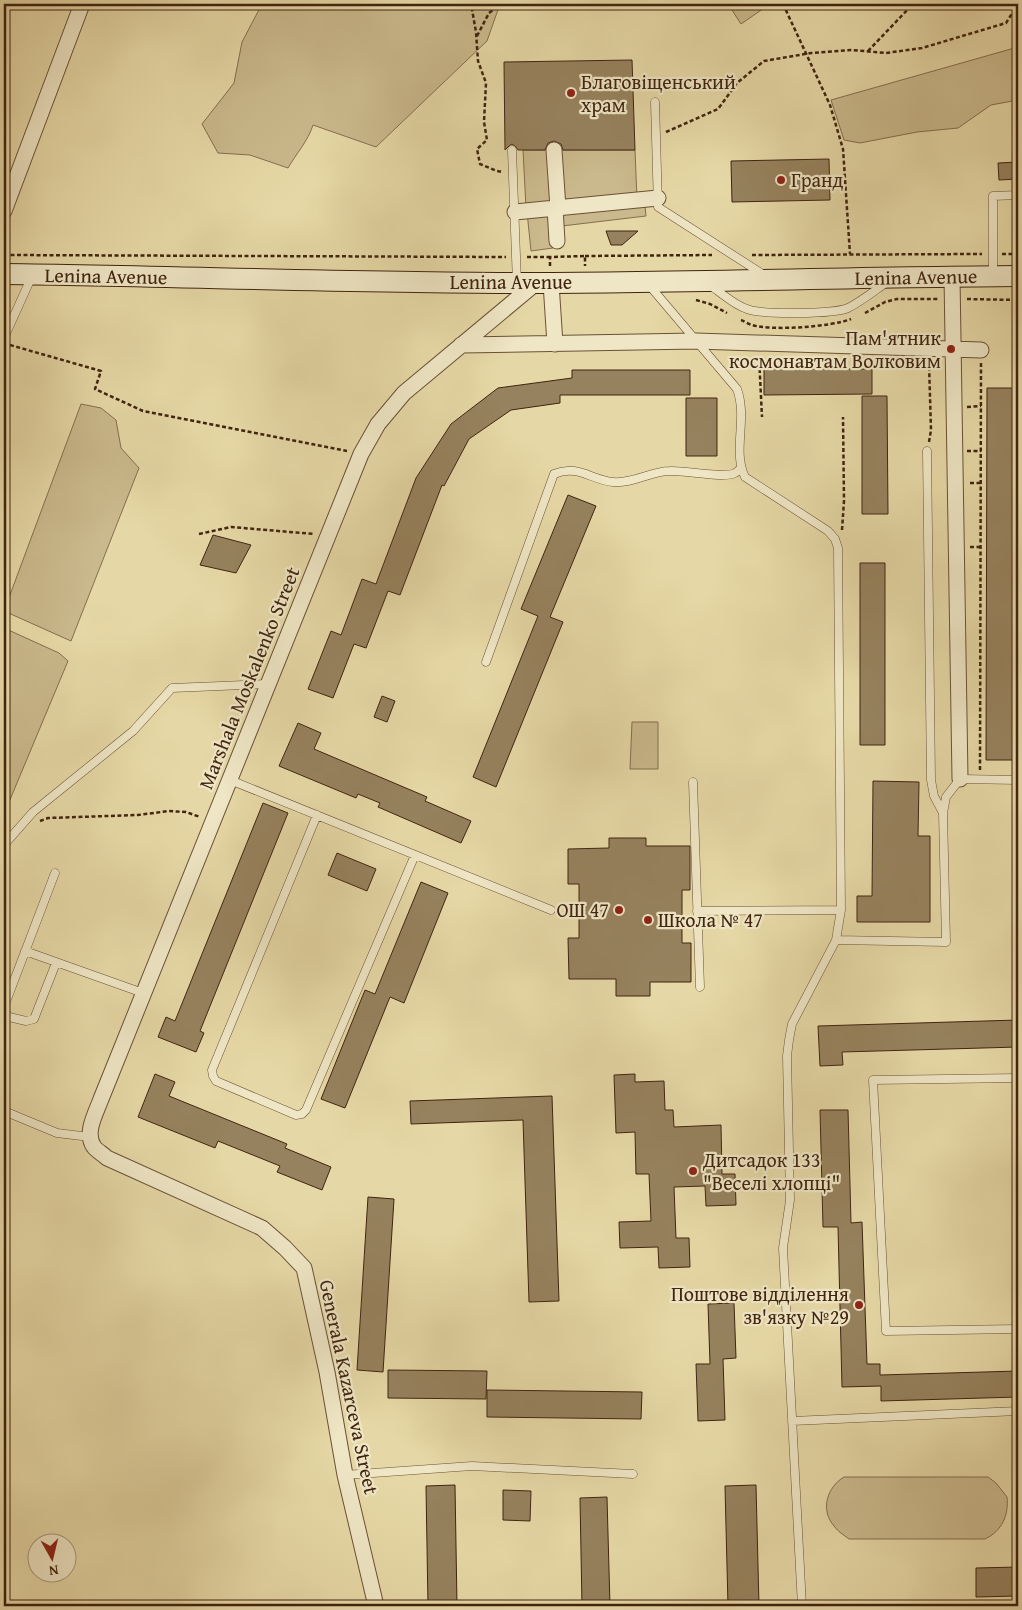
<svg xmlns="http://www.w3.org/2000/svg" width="1022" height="1610" viewBox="0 0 1022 1610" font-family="'Gentium Book Plus',serif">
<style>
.green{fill:#cab98c;stroke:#856e4e}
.building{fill:#96825e;stroke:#402410}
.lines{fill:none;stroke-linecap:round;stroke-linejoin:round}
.lane-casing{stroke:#6a5136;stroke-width:9}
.street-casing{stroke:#6a5136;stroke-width:17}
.secondary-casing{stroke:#402410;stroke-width:22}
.path{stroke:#402410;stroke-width:2.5;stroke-dasharray:4 2.5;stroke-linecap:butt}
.lane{stroke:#efe6c5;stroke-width:8}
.street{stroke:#efe6c5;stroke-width:15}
.secondary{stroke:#efe6c5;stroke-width:20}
.poi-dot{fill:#8f2418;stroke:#efe6c5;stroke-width:2}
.labels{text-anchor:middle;stroke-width:4.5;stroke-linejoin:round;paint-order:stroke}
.poi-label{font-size:20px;fill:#402410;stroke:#efe6c5;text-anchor:start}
.street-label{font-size:20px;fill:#402410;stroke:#efe6c5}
</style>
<rect width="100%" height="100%" fill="#e6d8a6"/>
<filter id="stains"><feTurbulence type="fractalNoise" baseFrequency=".004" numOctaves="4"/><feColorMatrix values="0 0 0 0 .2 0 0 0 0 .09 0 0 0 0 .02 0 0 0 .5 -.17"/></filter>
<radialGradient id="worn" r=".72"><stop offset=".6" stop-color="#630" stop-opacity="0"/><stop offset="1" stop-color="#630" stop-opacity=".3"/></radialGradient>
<path class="green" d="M262 4H500L487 41 376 147 313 125C308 141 296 154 288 168L250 155 218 153 202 124 234 83 242 42Z
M728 4H770L741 24Z
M1018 47V100L991 105 958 128 917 132 860 143 844 140 831 100Z
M523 150H552L556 206 526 208Z
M558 150H635L637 199 560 207Z
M645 206 646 216 562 226 560 213Z
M553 209V248L531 251 527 212Z
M81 404 101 408 116 420 121 448 139 468 71 641 4 611Z
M4 628 59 653 68 661 4 814Z
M632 722H658V769H630Z
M844 1477H988L996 1483 1007 1497C1009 1515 1002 1531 985 1539H849C844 1535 838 1532 834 1526 820 1510 827 1487 844 1477Z"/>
<path class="building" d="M632 60 635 150H563L561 144 554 141 548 143 545 150H518L516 147 512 144 509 146 505 150 504 62Z
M829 159 830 200 732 202 731 161Z
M1018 162V179L999 180 998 163Z
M606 231H638L622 245H611Z
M764 369H872V394L764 395Z
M572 370H690V395H560V403L511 410 469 439 444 486 442 485 400 595 388 591 366 648 354 644 333 698 308 689 331 631 341 635 362 579 376 584 416 478 451 424 498 388 572 378Z
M987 388H1018V760H986Z
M862 396H887L888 514H862Z
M686 398H717V456H686Z
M568 495 596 506 550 617 563 622 496 787 473 777 538 616 521 609Z
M213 535 251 545 236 573 200 565Z
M860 563H885V745H860Z
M382 696 395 701 387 722 374 717Z
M298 723 321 733 314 749 427 797 425 801 471 821 461 843 378 807 380 803 358 794 356 798 279 766Z
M873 781 919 782 918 836H930V922H857V896H872Z
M263 803 288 813 200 1031 204 1033 196 1052 158 1037 166 1017 175 1021Z
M609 838H646V846H690V890H682V943H691V982H650V996H616V979H569L568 938H579V884H568V849L609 848Z
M337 853 376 869 367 891 328 875Z
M421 882 448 893 404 1003 390 997 345 1108 321 1099 365 990 375 994Z
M1018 1020V1047L842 1052 843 1065 820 1066 818 1026Z
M155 1074 175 1082 169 1096 287 1144 285 1148 331 1167 322 1190 277 1172 280 1166 218 1141 215 1148 138 1117Z
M635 1074V1082L664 1081 665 1110H673L674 1127 721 1125 722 1174H735L736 1205 706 1206 705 1186 674 1187 676 1238H689L690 1267 659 1268 658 1247 620 1248 619 1222 651 1221 649 1174H636L635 1132 616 1133 614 1075Z
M552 1096 559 1301 529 1302 523 1120 411 1124 410 1101Z
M820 1110H848L851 1223 862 1222 867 1364H880V1375L1018 1371V1397L881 1401V1386L842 1387 838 1227H823Z
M368 1197 394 1199 383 1372 357 1370Z
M734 1303 736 1358 723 1359 725 1420 698 1421 696 1364H710L708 1304Z
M388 1370 487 1371 486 1399 388 1398Z
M487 1390 642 1392 641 1419 487 1417Z
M455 1485 457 1606H428L426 1486Z
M756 1485 759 1606H728L725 1486Z
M503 1490 531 1491 530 1521 503 1520Z
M607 1497 610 1606H582L580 1498Z
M1018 1567V1596L976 1597V1568Z"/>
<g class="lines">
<defs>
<path id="lane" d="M655 102 658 207 764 275
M512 150 517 283
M993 276V196L1018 195
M649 285 737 389C748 419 732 451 745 477L828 531 835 539 838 548 841 910 836 940 792 1024 789 1040 787 1056 790 1200 783 1248 802 1606
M711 286C723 294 734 305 747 309 762 315 834 314 848 308 862 301 874 291 887 282
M4 338 32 276
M927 451 931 780 934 796 943 813
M486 662 554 474C578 464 591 480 613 482 633 484 651 471 670 471 684 470 725 479 735 473 737 472 739 470 741 468
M230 780 551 910
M693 782 700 987
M317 815 212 1070 213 1076 216 1081 296 1115 302 1114 306 1110 415 855
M4 845 33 812 133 731 172 688 269 684
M697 911 841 910
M836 940 946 942 943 813 946 797 960 779 1018 780
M25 951 143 993
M4 1007 55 873
M4 1010 9 1017 26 1021 34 1019 56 963
M1018 1078 873 1080 886 1331 1018 1329
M4 1111 57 1133 90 1137
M792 1421 1018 1411
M345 1475 472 1466 633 1474"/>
<path id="street" d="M554 150 558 208
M555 208 557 241
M4 211 82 4
M515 212 658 198
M952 277 960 779
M551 283 555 344
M461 345 696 341 981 350
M376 1606 345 1475 327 1372 304 1268 285 1248 262 1228 107 1158C103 1154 97 1151 94 1147 84 1133 96 1113 101 1099L361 454 378 424 404 393 536 283"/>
<path id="secondary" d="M4 274C175 276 347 283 519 283 685 283 852 277 1018 276"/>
</defs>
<use href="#lane" class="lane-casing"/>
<use href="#street" class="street-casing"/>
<use href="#secondary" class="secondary-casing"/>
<path class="path" d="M468 4H471L476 32 478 61 486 83 484 122 487 140 477 149 480 164 497 171 502 172
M783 4 830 105 843 149 850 254
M477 36 489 13 501 4
M868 51 913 4
M666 132 718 109 737 83 764 61 811 53 852 50 886 53 922 48 1006 23 1018 4
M1002 254H1018
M4 255 506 257
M752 255 982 254
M585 256 712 255
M527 257H550
M550 266V257L585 256V266
M967 299 1018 300
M696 300 710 304 727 313
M865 313 885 302 897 299H939
M741 320C744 321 748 324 752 325 772 331 831 327 851 319
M10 345 101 371 95 389 143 411 347 451
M759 356 762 417
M967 407 981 406
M929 442 931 430 929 363
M967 451H981
M970 483H981
M842 530 844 501 843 417
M199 534 231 527 314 534
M970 547H981
M980 770 981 363
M40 821 48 818 138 815 169 811 186 812 200 817"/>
<use href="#lane" class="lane"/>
<use href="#street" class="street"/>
<use href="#secondary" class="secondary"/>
</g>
<g class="poi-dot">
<circle cx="571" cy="93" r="5"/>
<circle cx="781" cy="180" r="5"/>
<circle cx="951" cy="349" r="5"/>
<circle cx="619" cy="910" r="5"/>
<circle cx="648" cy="920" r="5"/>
<circle cx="693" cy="1171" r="5"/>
<circle cx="859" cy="1305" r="5"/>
</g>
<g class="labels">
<g class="poi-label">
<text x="581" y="89">Благовіщенський<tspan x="581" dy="23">храм</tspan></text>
<text x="791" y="187">Гранд</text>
<text x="941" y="345" text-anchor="end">Пам'ятник<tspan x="941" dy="23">космонавтам Волковим</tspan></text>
<text x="609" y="917" text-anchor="end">ОШ 47</text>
<text x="658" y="927">Школа № 47</text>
<text x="703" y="1167">Дитсадок 133<tspan x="703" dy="23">"Веселі хлопці"</tspan></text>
<text x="849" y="1301" text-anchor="end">Поштове відділення<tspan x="849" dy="23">зв'язку №29</tspan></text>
</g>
<g class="street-label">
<text transform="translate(106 276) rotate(1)" y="7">Lenina Avenue</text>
<text transform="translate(916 277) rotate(-1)" y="7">Lenina Avenue</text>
<text x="511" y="289">Lenina Avenue</text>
<text transform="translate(249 678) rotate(-68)" y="7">Marshala Moskalenko Street</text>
<text transform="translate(349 1387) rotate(78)" y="7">Generala Kazarceva Street</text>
</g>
</g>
<rect width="1022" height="1610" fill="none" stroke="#e6d8a6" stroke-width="20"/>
<rect x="5" y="5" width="1012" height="1600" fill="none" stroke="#402410" stroke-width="2.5"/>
<rect x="10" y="10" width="1002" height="1590" fill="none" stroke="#402410"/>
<g transform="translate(52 1558) rotate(172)"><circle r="24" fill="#efe6c5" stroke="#a9987d"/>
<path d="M0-4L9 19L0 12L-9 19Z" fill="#8f2418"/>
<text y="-8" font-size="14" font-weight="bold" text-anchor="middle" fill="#402410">N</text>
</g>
<rect width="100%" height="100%" filter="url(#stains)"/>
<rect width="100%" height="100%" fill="url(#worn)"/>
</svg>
